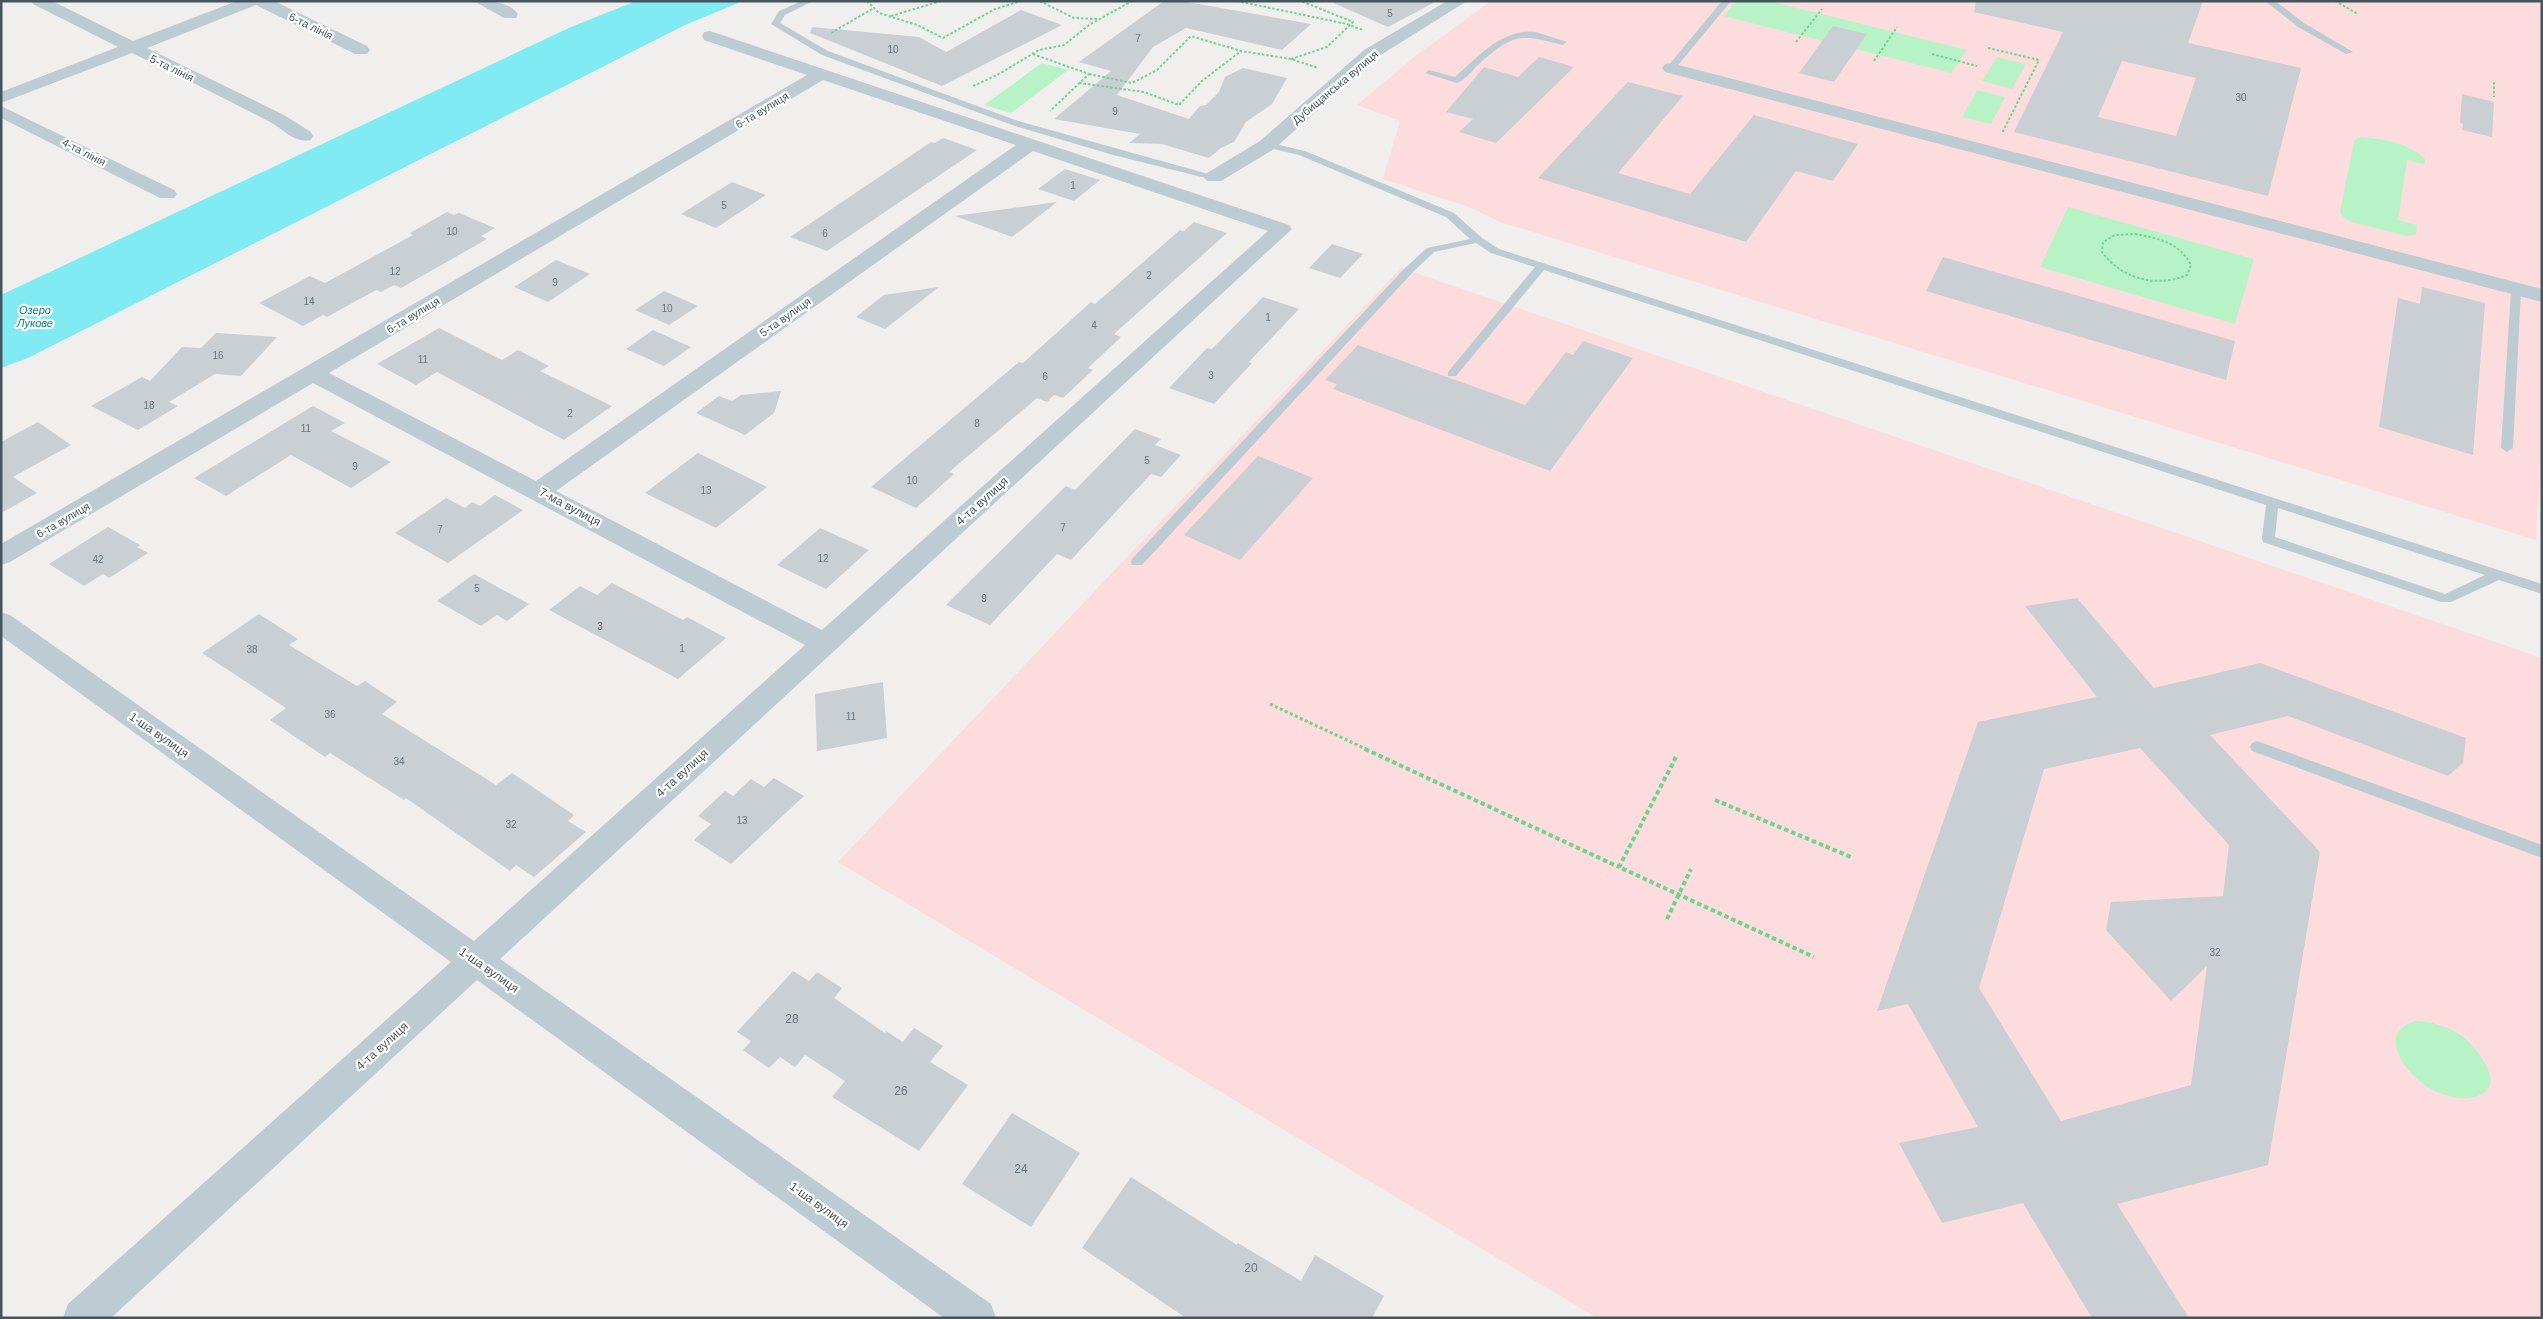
<svg xmlns="http://www.w3.org/2000/svg" width="2543" height="1319" viewBox="0 0 2543 1319" font-family="Arial,sans-serif">
<style>
.medical{fill:#fddcdd}
.green{fill:#b8f3c7}
.water{fill:#81ebf4}
.building{fill:#cacfd4;fill-rule:evenodd}
.lines{fill:none;stroke-linecap:round;stroke-linejoin:round}
.path-far2{stroke:#6dd594;stroke-width:2;stroke-dasharray:2.5 2;stroke-linecap:butt}
.path-far1{stroke:#6dd594;stroke-width:3;stroke-dasharray:3 2.5;stroke-linecap:butt}
.path{stroke:#6dd594;stroke-width:4;stroke-dasharray:4.5 3;stroke-linecap:butt}
.lane{fill:#bdcbd2;fill-rule:evenodd}
.street{fill:#bdcbd2;fill-rule:evenodd}
.labels{text-anchor:middle;stroke-width:4.5;stroke-linejoin:round;paint-order:stroke}
.number-label{font-size:10px;fill:#66747c}
.far-street-label{font-size:11px;fill:#45555e;stroke:#fff}
.far-water-label{font-size:11px;font-style:italic;fill:#04818c;stroke:#fff}
.street-label{font-size:12px;fill:#45555e;stroke:#fff}
.near-number-label{font-size:12px;fill:#66747c}
</style>
<rect width="100%" height="100%" fill="#f1eeee"/>
<path class="medical" d="M1491 1H2542V449L2536 540 1500 222 1469 207 1383 179 1400 121 1357 105 1418 54Z
M1401 268 2542 658V1318H1597L838 862Z"/>
<path class="green" d="M1737 1H1769L1967 50 1951 73 1723 16Z
M1997 57 2026 64 2012 89 1982 81Z
M1042 63 1068 70 1011 113 984 105Z
M1977 90 2005 97 1991 124 1962 117Z
M2360 137C2382 139 2409 143 2425 159V164L2407 160 2398 220 2417 225 2416 234 2407 236 2351 222 2343 217 2340 212 2354 141Z
M2068 207 2254 259 2235 324 2040 267Z
M2416 1021C2432 1022 2448 1026 2462 1036 2475 1046 2507 1084 2480 1095 2473 1098 2465 1099 2457 1098 2448 1096 2437 1093 2429 1088 2406 1074 2374 1032 2416 1021Z"/>
<path class="water" d="M636 1H743L685 25 28 358 1 368V295L571 27Z"/>
<path class="building" d="M1164 1H1182L1311 24 1282 50 1186 28 1153 47 1117 95 1189 119 1200 106 1206 105 1219 92 1225 77 1243 68 1287 78 1272 104 1246 122 1234 142 1221 148 1209 158 1162 144 1129 143 1140 134 1054 119 1111 71 1079 62Z
M1329 1H1437L1388 27Z
M1976 1H2203L2188 43 2301 68 2268 196 2014 132 2063 32 1974 12ZM2122 61 2196 78 2176 136 2098 117Z
M1021 10 1062 25 942 86 810 33 812 27 919 37 946 52Z
M1833 26 1867 34 1834 82 1799 73Z
M1539 57 1574 67 1496 143 1459 132 1473 119 1446 112 1484 67 1518 77Z
M1628 82 1683 96 1618 173 1690 194 1754 115 1858 144 1833 181 1796 171 1746 242 1538 178Z
M2462 94 2494 102 2492 137 2462 130 2463 124 2460 123Z
M943 138 977 150 827 251 790 237 931 142 935 143Z
M1065 169 1100 180 1074 201 1038 189Z
M732 182 766 195 716 228 681 214Z
M1057 202 1012 237 955 216Z
M447 212 454 215 459 213 495 228 481 236 487 239 401 288 394 285 381 292 376 290 327 317 323 315 303 326 259 303 310 276 325 283 413 235 410 233Z
M1194 222 1227 233 1114 334 1121 337 1088 368 1093 370 1063 398 1054 395 1047 402 1037 398 949 472 954 474 916 508 871 487 1019 362 1023 363 1091 302 1095 304 1180 230 1184 231Z
M1332 244 1363 254 1340 278 1309 268Z
M1943 257 2235 341 2226 380 1926 291Z
M556 260 590 274 548 302 514 287Z
M939 287 885 329 856 317 884 295Z
M2422 287 2485 303 2473 455 2379 427 2398 298 2420 304Z
M664 291 698 306 669 325 635 310Z
M1263 297 1299 309 1249 362 1252 363 1214 404 1169 388 1207 348 1212 349Z
M439 328 502 360 518 350 549 366 540 371 612 406 564 440 437 372 416 385 377 364Z
M653 330 691 347 664 366 626 349Z
M216 333 277 337 241 376 215 374 169 402 178 406 138 430 91 406 142 377 150 381 182 347 201 348Z
M1583 341 1633 358 1550 471 1333 389 1337 384 1325 380 1358 345 1525 405 1566 352 1573 355Z
M781 391 774 413 745 435 696 413 719 396 732 401 741 395Z
M313 406 345 423 331 431 391 462 351 488 291 455 226 496 194 478Z
M38 422 71 445 13 477 37 493 1 513V442Z
M1135 429 1161 439 1155 445 1181 455 1161 477 1151 474 1071 560 1057 554 990 625 946 605 1066 486 1075 490Z
M698 453 767 487 716 528 645 493Z
M1258 456 1313 478 1240 560 1184 535Z
M495 495 523 510 448 563 395 533 446 498 465 508 472 502 480 506Z
M108 527 140 545 137 547 148 553 109 578 103 574 84 586 49 564Z
M820 528 869 550 826 589 777 565Z
M474 574 529 604 507 621 497 615 481 626 437 601Z
M612 583 683 620 687 617 726 638 678 679 549 610 580 586 597 595Z
M2077 598 2154 688 2260 663 2466 738 2463 763 2448 776 2288 716 2210 735 2320 852 2268 1165 2117 1204 2189 1318H2092L2023 1203 1942 1223 1899 1143 1978 1127 1908 1004 1877 1011 1978 722 2097 697 2025 606ZM2140 748 2229 845 2223 896 2111 902 2106 930 2171 1001 2207 966 2191 1085 2061 1121 1979 988 2044 769Z
M259 614 298 639 289 645 357 686 365 681 397 702 382 714 496 785 512 773 574 815 568 821 586 832 534 877 516 865 510 871 406 798 404 800 330 753 325 757 270 720 286 708 202 653Z
M883 682 887 738 817 751 815 694Z
M774 778 804 796 731 864 694 840 711 824 698 816 725 791 733 796 751 779 764 787Z
M793 971 809 981 817 972 842 988 834 998 885 1033 886 1031 903 1042 914 1028 943 1046 930 1062 968 1085 919 1151 832 1097 845 1081 805 1055 795 1067 780 1057 769 1068 743 1050 751 1041 737 1032Z
M1012 1113 1080 1153 1031 1227 962 1184Z
M1131 1177 1237 1245 1238 1243 1301 1281 1315 1255 1384 1296 1372 1318H1186L1082 1248Z"/>
<g class="lines">
<path class="path-far2" d="M867 1 879 13 917 25 943 38 995 9 1021 1
M1040 1 1074 18 1098 19
M1237 1 1347 24 1363 30
M2335 1 2358 14
M891 16 941 1
M831 33 874 8
M1796 42 1822 9
M1988 48 2039 60 2002 133
M1033 54 1089 74 1050 111
M1932 54 1977 66
M1291 59 1327 47 1353 22 1301 1
M1874 61 1897 27
M1089 74 1132 83 1157 70 1191 36 1241 51 1291 59 1318 68
M2494 82V97
M1079 83 1144 92 1179 105 1202 81 1241 51
M973 86 997 75 1039 50 1064 45 1089 25 1132 1
M2135 234C2158 238 2180 243 2191 265L2187 275C2156 288 2122 279 2102 252L2103 242 2115 235Z"/>
<path class="path-far1" d="M1270 704 1368 750"/>
<path class="path" d="M1365 749 1619 867
M1676 757 1619 867 1814 957
M1715 800 1851 857
M1667 919 1691 869"/>
<path class="lane" d="M802 1H813L785 15 780 23 828 51 1018 121 1219 177 1214 180 1113 155 1012 125 822 55 771 24 779 11Z
M1722 1H1731L1674 70H1668V66Z
M2265 1H2275L2304 23 2353 52 2346 54 2298 27Z
M1536 32 1567 42 1563 45C1519 33 1512 34 1478 65 1472 71 1465 80 1457 83L1425 73 1429 70 1455 77C1478 57 1502 28 1536 32Z
M1267 142 1305 151 1454 213 1482 238 1499 249 2542 584V594L2499 580 2451 602H2441L2263 542 2262 539 2266 505 1544 270 1456 376H1448V372L1535 267 1491 253 1476 243 1434 252 1413 272 1142 565H1132L1131 562 1132 559 1405 268 1427 248 1470 239 1446 217 1299 155 1264 147 1262 145ZM2278 508 2485 575 2445 594 2275 537Z
M2516 287 2521 290 2513 448 2507 452 2501 448 2511 290Z
M2257 741 2542 845V858L2252 751 2250 747 2252 743Z"/>
<path class="street" d="M31 1H52L133 41 237 1H274L367 46 370 50 367 54H355L256 5 147 48 284 115 311 132 313 136 311 140C295 144 283 129 270 122 225 98 178 76 132 53L1 103V92L118 47 33 4Z
M474 1C489 1 509 1 518 14L516 18H504Z
M1447 1H1467L1376 58 1274 149 1221 181H1207L1204 177 1207 173 1260 141 1364 50Z
M710 31 1289 225 1292 229 500 959 991 1304 996 1318H944L477 980 111 1318H63L68 1304 451 962 1 636V612L10 615 474 941 805 645 313 383 10 562 1 565V544L807 75 704 40 702 36 704 32ZM823 80 1016 145 536 481 329 373ZM1033 151 1268 231 822 630 556 491Z
M1671 63 2542 289V302L1665 72 1662 68 1665 64Z
M1 106 174 190 177 194 174 198H160L1 118Z"/>
</g>
<g class="labels">
<g class="number-label">
<text x="1390" y="17">5</text>
<text x="1138" y="42">7</text>
<text x="893" y="53">10</text>
<text x="2241" y="101">30</text>
<text x="1115" y="115">9</text>
<text x="1073" y="189">1</text>
<text x="724" y="209">5</text>
<text x="452" y="235">10</text>
<text x="825" y="237">6</text>
<text x="395" y="275">12</text>
<text x="1149" y="279">2</text>
<text x="555" y="286">9</text>
<text x="309" y="305">14</text>
<text x="667" y="312">10</text>
<text x="1268" y="321">1</text>
<text x="1094" y="329">4</text>
<text x="218" y="359">16</text>
<text x="423" y="363">11</text>
<text x="1211" y="379">3</text>
<text x="1045" y="380">6</text>
<text x="149" y="409">18</text>
<text x="570" y="417">2</text>
<text x="977" y="427">8</text>
<text x="306" y="432">11</text>
<text x="1147" y="464">5</text>
<text x="355" y="470">9</text>
<text x="912" y="484">10</text>
<text x="706" y="494">13</text>
<text x="1063" y="531">7</text>
<text x="440" y="533">7</text>
<text x="823" y="562">12</text>
<text x="98" y="563">42</text>
<text x="477" y="592">5</text>
<text x="984" y="602">9</text>
<text x="600" y="630">3</text>
<text x="682" y="652">1</text>
<text x="252" y="653">38</text>
<text x="330" y="718">36</text>
<text x="851" y="720">11</text>
<text x="399" y="765">34</text>
<text x="742" y="824">13</text>
<text x="511" y="828">32</text>
<text x="2215" y="956">32</text>
</g>
<g class="far-street-label">
<text transform="translate(311 26) rotate(26)" y="4">6-та лінія</text>
<text transform="translate(172 68) rotate(26)" y="4">5-та лінія</text>
<text transform="translate(1335 87) rotate(-40)" y="4">Дубищанська вулиця</text>
<text transform="translate(762 110) rotate(-31)" y="4">6-та вулиця</text>
<text transform="translate(84 152) rotate(27)" y="4">4-та лінія</text>
<text transform="translate(413 315) rotate(-31)" y="4">6-та вулиця</text>
<text transform="translate(785 317) rotate(-35)" y="4">5-та вулиця</text>
<text transform="translate(63 520) rotate(-30)" y="4">6-та вулиця</text>
</g>
<g class="far-water-label">
<text x="35" y="314">Озеро<tspan x="35" dy="13">Лукове</tspan></text>
</g>
<g class="street-label">
<text transform="translate(982 501) rotate(-42)" y="4">4-та вулиця</text>
<text transform="translate(570 507) rotate(28)" y="4">7-ма вулиця</text>
<text transform="translate(159 735) rotate(35)" y="4">1-ша вулиця</text>
<text transform="translate(682 773) rotate(-42)" y="4">4-та вулиця</text>
<text transform="translate(489 970) rotate(35)" y="4">1-ша вулиця</text>
<text transform="translate(382 1046) rotate(-42)" y="4">4-та вулиця</text>
<text transform="translate(819 1205) rotate(36)" y="4">1-ша вулиця</text>
</g>
<g class="near-number-label">
<text x="792" y="1023">28</text>
<text x="901" y="1095">26</text>
<text x="1021" y="1173">24</text>
<text x="1251" y="1272">20</text>
</g>
</g>
<rect width="2543" height="1319" fill="none" stroke="#45555e" stroke-width="5"/>
</svg>
